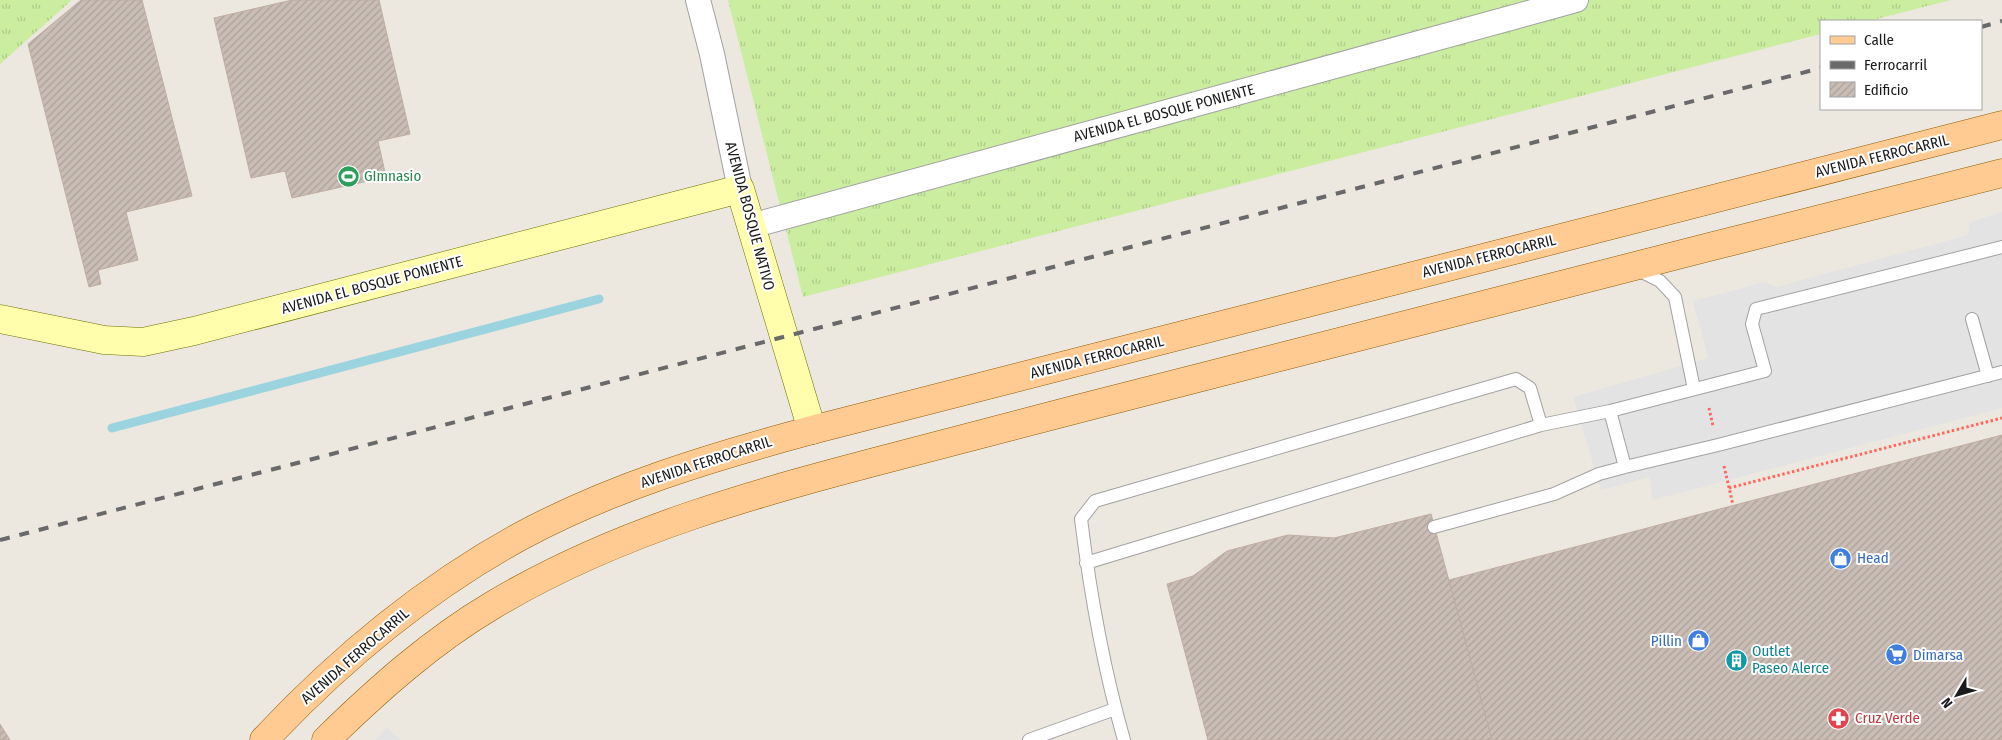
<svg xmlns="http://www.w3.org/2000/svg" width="2002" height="740" viewBox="0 0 2002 740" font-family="'Fira Sans Condensed',sans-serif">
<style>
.grass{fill:url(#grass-tufts)}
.parking{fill:#e3e3e3}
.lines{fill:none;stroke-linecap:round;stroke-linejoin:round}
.stream{stroke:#9bd3df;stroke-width:9}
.building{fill:url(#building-hatch);stroke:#c0ada1}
.lane-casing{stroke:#a2a2a2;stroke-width:14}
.street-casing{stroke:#a2a2a2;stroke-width:26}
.secondary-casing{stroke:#6d7300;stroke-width:29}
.primary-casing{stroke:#915a00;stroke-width:29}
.path{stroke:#ff675e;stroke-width:3;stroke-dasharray:2.5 2.5;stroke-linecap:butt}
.lane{stroke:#fff;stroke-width:12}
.street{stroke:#fff;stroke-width:24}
.secondary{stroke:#fefead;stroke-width:28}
.primary{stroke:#ffcb92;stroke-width:28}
.rail{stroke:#696969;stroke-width:4;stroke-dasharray:10 10;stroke-linecap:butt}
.labels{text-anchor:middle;stroke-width:4;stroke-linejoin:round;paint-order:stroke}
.street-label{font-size:15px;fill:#1b1b1b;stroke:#fff}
.leisure-label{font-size:15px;fill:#27864d;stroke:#fff;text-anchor:start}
.shop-label{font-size:15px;fill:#366cbe;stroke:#fff;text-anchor:start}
.culture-label{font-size:15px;fill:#0d838f;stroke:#fff;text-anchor:start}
.health-label{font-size:15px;fill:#be3a42;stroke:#fff;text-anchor:start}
</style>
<defs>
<pattern id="grass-tufts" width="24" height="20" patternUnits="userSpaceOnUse" patternTransform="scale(1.25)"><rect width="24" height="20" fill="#caeda0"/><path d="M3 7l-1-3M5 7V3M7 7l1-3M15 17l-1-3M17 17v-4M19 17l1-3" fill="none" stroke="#adcb89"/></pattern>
<pattern id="building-hatch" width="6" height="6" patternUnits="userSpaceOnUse" patternTransform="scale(1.25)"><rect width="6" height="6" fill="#c9bdb5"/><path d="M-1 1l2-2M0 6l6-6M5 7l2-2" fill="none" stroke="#aca29b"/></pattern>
</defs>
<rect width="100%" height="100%" fill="#ede8df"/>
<path class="grass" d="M0 0H72L0 64Z
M728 0H1951L1869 21H1821V34L803 297Z"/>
<path class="parking" d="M2002 212V408L1653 500 1649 477 1601 490 1573 397 1708 358 1693 301 1765 282 1776 287 1968 235 1970 222Z
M387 727 400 740H376Z"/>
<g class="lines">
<path class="stream" d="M112 428 599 299"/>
</g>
<path class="building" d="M81 0H142L192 196 126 212 138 260 98 270 101 284 89 287 28 44Z
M292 0H379L410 134 378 141 386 177 292 198 285 171 251 178 214 18Z
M2002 435V740H1492L1449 580Z
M1431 514 1492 740H1208L1167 584 1193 576 1227 551 1288 535 1334 538Z
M0 724 10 740H0Z"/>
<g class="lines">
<defs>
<path id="lane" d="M1636 269 1660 281 1675 297 1694 389
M1972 319 1988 376
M1625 467 1610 411 1765 371 1752 324 1756 309 2002 247
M1434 527 1554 494 1599 474 1625 467 1718 445 2002 372
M1086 563 1541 425 1610 411
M1029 740 1115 709
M1124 740C1104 670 1090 592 1081 519L1095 501 1516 379 1530 388 1541 425"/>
<path id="street" d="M698 0 712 54 740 189
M751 226 1576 0"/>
<path id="secondary" d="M0 319 104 340 143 342 194 331 740 189 812 430"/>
<path id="primary" d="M264 740C339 660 424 589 521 536 612 487 712 457 812 430L2002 125
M326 740C377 690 432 641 493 605 620 529 763 491 905 454 1007 427 1108 401 1210 375 1473 306 1738 240 2002 173"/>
</defs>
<use href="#lane" class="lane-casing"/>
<use href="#street" class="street-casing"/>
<use href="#secondary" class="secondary-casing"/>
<use href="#primary" class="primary-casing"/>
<path class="path" d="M1709 408 1713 426
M1724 466 1733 505
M1729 488 2002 418"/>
<use href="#lane" class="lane"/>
<use href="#street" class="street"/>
<use href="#secondary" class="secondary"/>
<use href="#primary" class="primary"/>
<path class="rail" d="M1981 27 2002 21
M0 540 1821 68"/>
</g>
<defs>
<symbol id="stadium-disc" viewBox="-11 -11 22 22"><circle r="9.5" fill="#2e9e5b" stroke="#fff"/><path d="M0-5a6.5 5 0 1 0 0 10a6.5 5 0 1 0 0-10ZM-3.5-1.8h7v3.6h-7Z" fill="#fff"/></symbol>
<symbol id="shop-disc" viewBox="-11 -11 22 22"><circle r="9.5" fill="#3f7fe0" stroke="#fff"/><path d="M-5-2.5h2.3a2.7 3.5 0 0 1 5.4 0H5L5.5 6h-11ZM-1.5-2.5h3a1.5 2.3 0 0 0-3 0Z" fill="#fff"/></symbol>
<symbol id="supermarket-disc" viewBox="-11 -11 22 22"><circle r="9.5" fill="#3f7fe0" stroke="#fff"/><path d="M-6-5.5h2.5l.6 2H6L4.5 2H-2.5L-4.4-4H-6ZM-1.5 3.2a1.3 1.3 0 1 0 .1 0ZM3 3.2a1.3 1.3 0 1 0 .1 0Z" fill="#fff"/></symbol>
<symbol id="building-disc" viewBox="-11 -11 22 22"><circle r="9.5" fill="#0f9aa8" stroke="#fff"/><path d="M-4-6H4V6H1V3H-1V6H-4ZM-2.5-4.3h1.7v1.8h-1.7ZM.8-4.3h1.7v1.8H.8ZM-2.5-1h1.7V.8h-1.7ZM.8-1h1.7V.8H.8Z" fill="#fff"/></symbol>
<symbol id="pharmacy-disc" viewBox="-11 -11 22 22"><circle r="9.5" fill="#e0444e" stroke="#fff"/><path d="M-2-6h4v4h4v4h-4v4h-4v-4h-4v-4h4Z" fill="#fff"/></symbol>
</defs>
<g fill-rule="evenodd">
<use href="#stadium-disc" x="336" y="164" width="25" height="25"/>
<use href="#shop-disc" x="1828" y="546" width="25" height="25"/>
<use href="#shop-disc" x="1686" y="628" width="25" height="25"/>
<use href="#supermarket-disc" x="1884" y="642" width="25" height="25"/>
<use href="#building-disc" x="1724" y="648" width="25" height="25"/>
<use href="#pharmacy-disc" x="1826" y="706" width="25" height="25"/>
</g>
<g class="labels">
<g class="street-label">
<text transform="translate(1164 113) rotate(-15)" y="5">AVENIDA EL BOSQUE PONIENTE</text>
<text transform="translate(1882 156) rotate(-14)" y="5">AVENIDA FERROCARRIL</text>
<text transform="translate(750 216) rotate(75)" y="5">AVENIDA BOSQUE NATIVO</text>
<text transform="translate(1489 256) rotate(-14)" y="5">AVENIDA FERROCARRIL</text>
<text transform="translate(372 285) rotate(-15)" y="5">AVENIDA EL BOSQUE PONIENTE</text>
<text transform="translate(1097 357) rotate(-14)" y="5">AVENIDA FERROCARRIL</text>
<text transform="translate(706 462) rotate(-18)" y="5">AVENIDA FERROCARRIL</text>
<text transform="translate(355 656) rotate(-41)" y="5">AVENIDA FERROCARRIL</text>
</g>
<g class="leisure-label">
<text x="364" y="181">GImnasio</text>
</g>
<g class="shop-label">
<text x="1857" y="563">Head</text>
<text x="1682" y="646" text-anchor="end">Pillin</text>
<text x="1913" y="660">Dimarsa</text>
</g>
<g class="culture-label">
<text x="1752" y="656">Outlet<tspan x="1752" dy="17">Paseo Alerce</tspan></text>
</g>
<g class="health-label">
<text x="1855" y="723">Cruz Verde</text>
</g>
</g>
<rect x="1820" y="20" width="162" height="90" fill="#ffffff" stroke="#a4a4a4"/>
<rect x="1830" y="36" width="25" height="8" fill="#ffcb92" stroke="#a4a4a4"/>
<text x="1864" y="45" font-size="15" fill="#1b1b1b">Calle</text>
<rect x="1830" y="61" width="25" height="8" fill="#696969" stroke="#a4a4a4"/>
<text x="1864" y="70" font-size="15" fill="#1b1b1b">Ferrocarril</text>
<rect x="1830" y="82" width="25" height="15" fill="url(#building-hatch)" stroke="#a4a4a4"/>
<text x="1864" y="95" font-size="15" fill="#1b1b1b">Edificio</text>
<g transform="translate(1957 695) rotate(232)" stroke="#ffffff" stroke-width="4" paint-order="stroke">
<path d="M0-4L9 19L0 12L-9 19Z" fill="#1b1b1b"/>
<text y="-8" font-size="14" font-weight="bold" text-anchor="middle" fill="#1b1b1b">N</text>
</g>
</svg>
